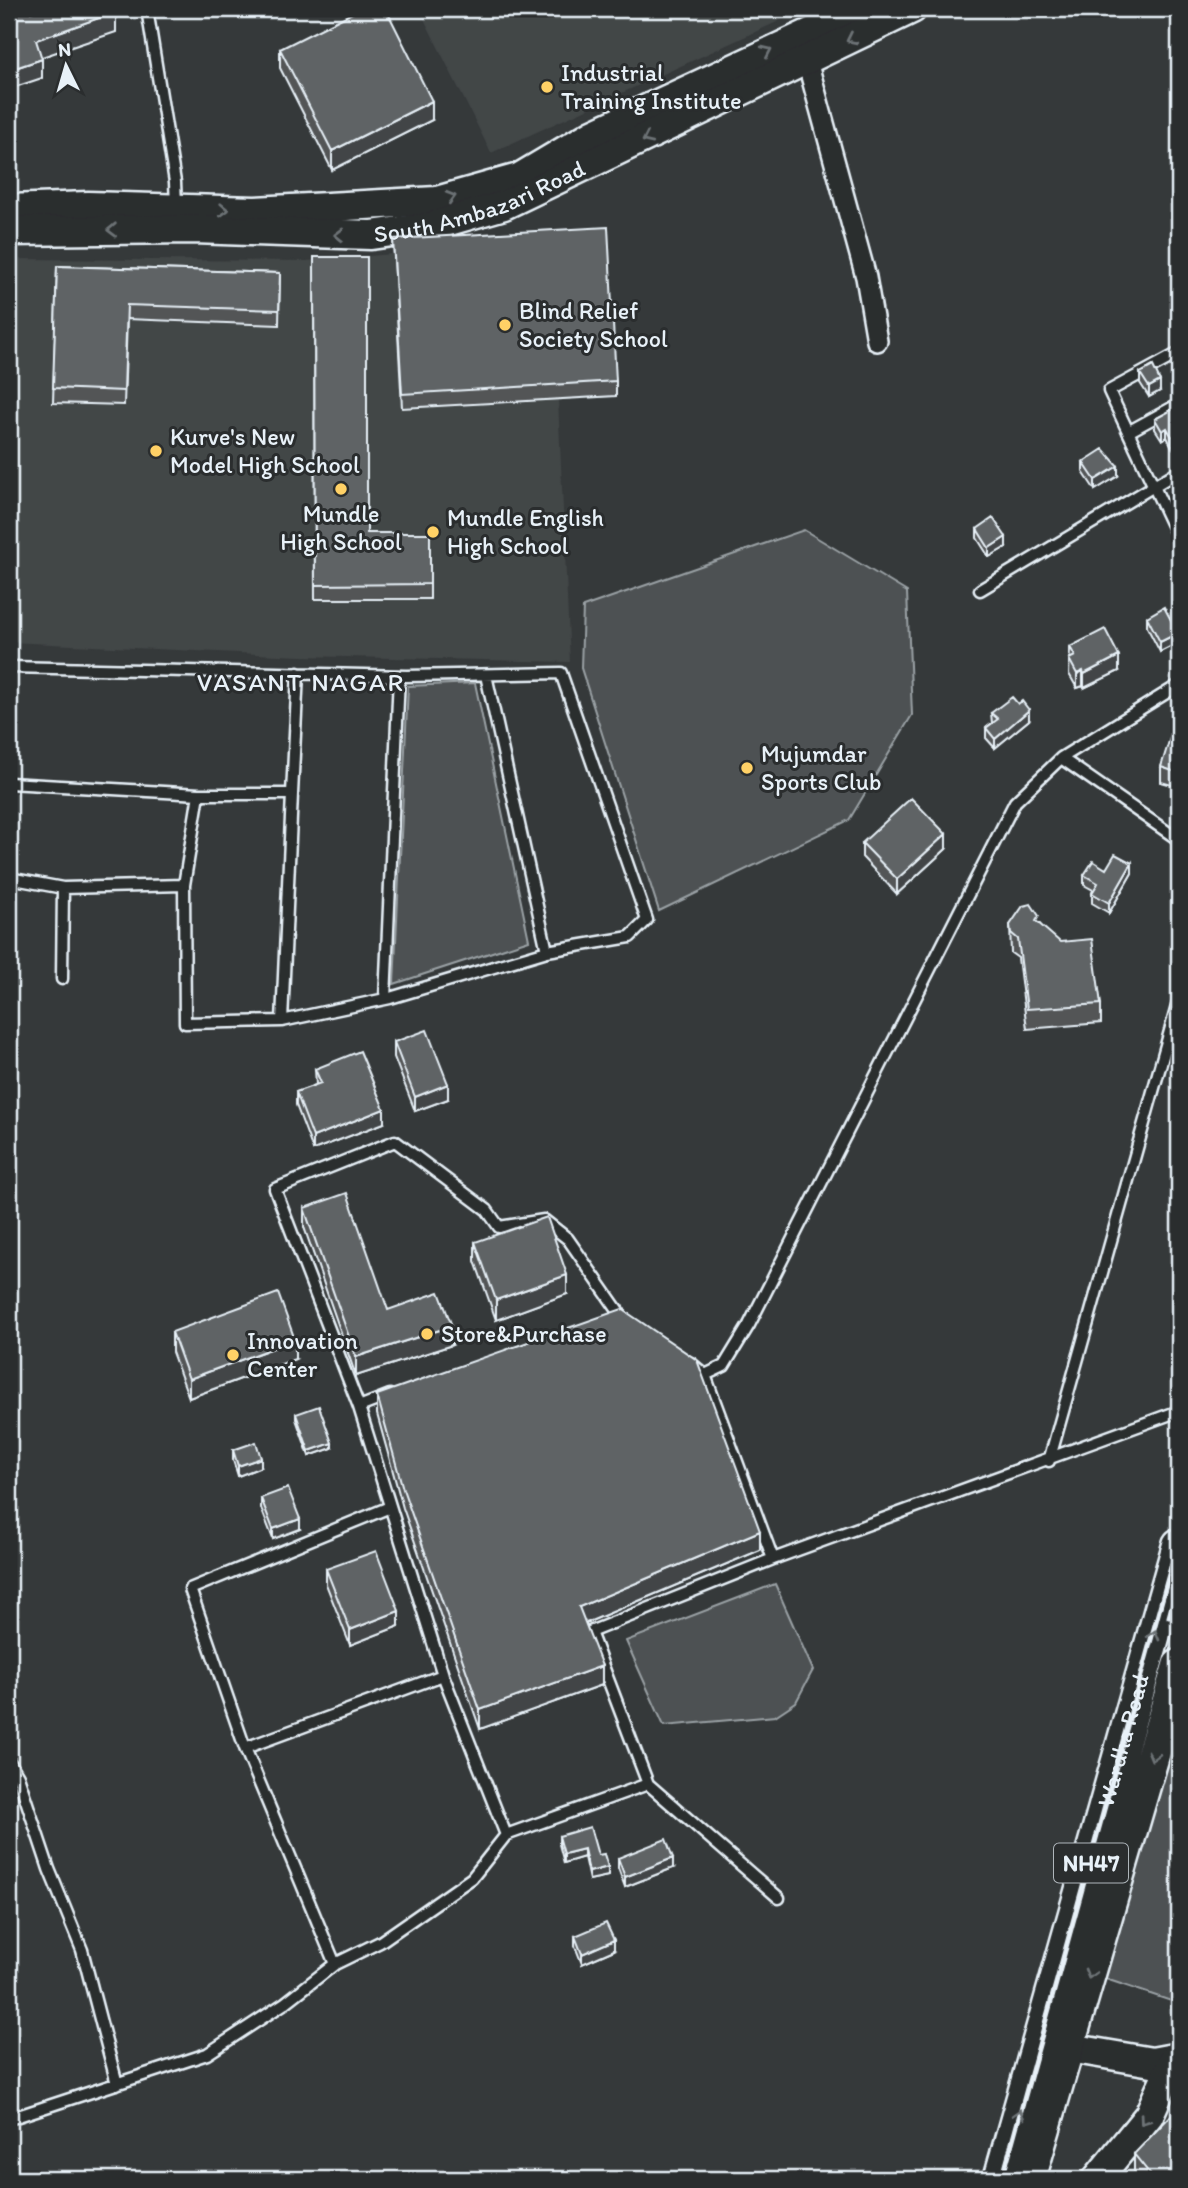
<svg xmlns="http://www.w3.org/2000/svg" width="1188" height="2188" viewBox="0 0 1188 2188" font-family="Itim,sans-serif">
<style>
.built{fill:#424647}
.green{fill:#4d5152;stroke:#9aa1a5;stroke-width:2}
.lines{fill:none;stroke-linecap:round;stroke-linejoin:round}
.service-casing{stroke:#e8f1f8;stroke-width:15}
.minor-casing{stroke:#e8f1f8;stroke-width:24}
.secondary-casing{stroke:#e8f1f8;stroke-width:33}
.trunk-casing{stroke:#e8f1f8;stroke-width:37}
.service{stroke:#2a2d2e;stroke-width:10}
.minor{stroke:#2a2d2e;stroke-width:19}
.secondary{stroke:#2a2d2e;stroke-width:28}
.trunk{stroke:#2a2d2e;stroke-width:32}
.rail{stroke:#e8f1f8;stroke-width:5}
.wall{fill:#525557;stroke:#e8f1f8;stroke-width:2}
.shaded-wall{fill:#424547;stroke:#e8f1f8;stroke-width:2}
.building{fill:#5f6365;stroke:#e8f1f8;stroke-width:2}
.oneway{stroke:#6c7275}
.poi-dot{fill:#ffd166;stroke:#2a2d2e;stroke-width:2.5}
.labels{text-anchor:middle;stroke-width:6;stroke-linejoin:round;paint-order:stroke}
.shield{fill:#2a2d2e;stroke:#afb6bb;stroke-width:2}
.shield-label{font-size:23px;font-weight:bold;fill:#e8f1f8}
.poi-label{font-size:24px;fill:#e8f1f8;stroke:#2a2d2e;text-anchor:start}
.street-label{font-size:24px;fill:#e8f1f8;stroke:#2a2d2e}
.neighbourhood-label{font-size:26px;letter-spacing:2px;fill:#e8f1f8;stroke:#2a2d2e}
</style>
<rect width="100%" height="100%" fill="#35393a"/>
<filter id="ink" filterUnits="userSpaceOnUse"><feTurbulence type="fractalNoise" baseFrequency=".0143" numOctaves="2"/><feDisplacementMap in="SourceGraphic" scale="14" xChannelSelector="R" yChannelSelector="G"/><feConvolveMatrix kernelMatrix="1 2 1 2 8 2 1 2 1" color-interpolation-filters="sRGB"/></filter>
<g filter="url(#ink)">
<path class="built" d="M419 9H805L491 153Z
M393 254 558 399 570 662 300 656 9 642V259L306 261Z"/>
<path class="green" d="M804 530 907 592 912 715 849 820 659 911 581 668 583 607Z
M475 683 529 940 394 984 408 686Z
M775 1584 813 1670 796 1702 775 1716 664 1726 626 1641Z
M1179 1703V2002L1177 2003 1100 1977Z"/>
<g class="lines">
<defs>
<path id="service" d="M147 9 175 182 176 205
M1179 353 1109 391 1179 540
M1128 432 1179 404
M980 590 1179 471
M9 667 407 676 561 673 647 920 630 937 547 951 390 998 282 1021 185 1023 184 885 63 888
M486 675 547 951
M1061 758 1179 685
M9 783 199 794 184 885
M199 794H292L282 1021
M292 794 298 673
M9 878 63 888 62 979
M385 999 399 676
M691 1363 705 1375 724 1366 749 1325 1015 802 1061 758 1179 840
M705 1375 773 1559
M390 1395 359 1407 443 1675 506 1835
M359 1407 275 1189 395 1141 487 1210 499 1227 544 1220 568 1239 621 1315
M1049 1461 1179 999
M245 1748 190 1589 390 1507
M9 1761 18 1776 49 1869 82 1950 117 2084
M648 1784 779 1898
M335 1964 245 1748 443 1675
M9 2119 207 2054 285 2003 335 1964 380 1942 472 1878 506 1835 648 1784 590 1632 773 1559 1179 1411"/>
<path id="minor" d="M807 61 866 277 877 341"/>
<g id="secondary">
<path d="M9 209 88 206 255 211 437 201 519 178 593 134 862 9"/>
<path id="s1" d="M9 231 194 229 371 235 428 227 504 205 912 9"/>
<path d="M1046 2044 1152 2062 1179 2057"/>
<path d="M1097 2179 1149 2115 1174 2059"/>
</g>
<path id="trunk" d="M1000 2179 1179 1545
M1029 2179 1179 1666"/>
</defs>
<use href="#service" class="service-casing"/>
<use href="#minor" class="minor-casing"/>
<use href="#secondary" class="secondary-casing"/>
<use href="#trunk" class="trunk-casing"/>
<use href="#service" class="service"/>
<use href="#minor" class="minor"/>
<use href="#secondary" class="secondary"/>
<use href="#trunk" class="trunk"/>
<g class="rail">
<path d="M1169 1617 1179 1580"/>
<path id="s2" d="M1002 2179 1179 1538"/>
</g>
</g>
<path class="wall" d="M280 49 432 120 332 170 280 68Z
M393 239 616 381V396L402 408Z
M314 257 367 533H430V599H315Z
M57 266 280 273 279 325 127 319 124 405 53 403Z
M1140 373 1160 391 1149 397 1140 383Z
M1179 406 1172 447 1167 437 1162 440 1155 429V419Z
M1083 462 1118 476 1095 490 1083 472Z
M977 529 1006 547 989 557 977 538Z
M1147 617 1178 643 1160 652 1147 627Z
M1070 647 1119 671 1084 688 1083 686 1077 688 1069 674Z
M991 713 1029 720 995 748 986 738V728L992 723Z
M1179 716V787L1161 782V767Z
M862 843 946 849 897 894 862 857Z
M1106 869 1132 873 1109 913 1092 903V893L1093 890 1084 885V875Z
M1039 923 1101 1004V1023L1027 1029 1018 958 1011 953 1010 925Z
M394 1042 448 1099 415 1111 394 1057Z
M315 1069 384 1123 313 1150 296 1105V1092L316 1085Z
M304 1208 388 1310 452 1345 356 1376 304 1227Z
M475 1242 567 1294 496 1320 475 1261Z
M172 1332 295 1359 189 1398 172 1352Z
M377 1395 760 1550 586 1623 602 1685 480 1729 403 1508 377 1414Z
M296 1414 332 1448 309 1456 296 1419Z
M233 1450 261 1467 238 1476 233 1460Z
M261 1498 300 1529 273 1539 261 1508Z
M326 1569 399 1626 350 1645 326 1584Z
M559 1836 598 1855 608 1876 589 1880 584 1857 564 1863 559 1844Z
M618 1858 673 1868 625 1887 618 1868Z
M575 1936 614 1950 582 1964 575 1946Z
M1134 2154 1179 2179H1139L1134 2173Z"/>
<path class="shaded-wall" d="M116 12V32L36 59V40Z
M42 59V78L9 89V70Z
M432 101V120L332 170V151Z
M1160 381V391L1149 397V387Z
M1167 428V437L1162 440V431Z
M1179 433V443L1172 447V437Z
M1118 466V476L1095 490V480Z
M1006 537V547L989 557V548Z
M1178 633V643L1160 652V642Z
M1119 656V671L1084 688V674Z
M1083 671V686L1077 688V674Z
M1029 710V720L995 748V739Z
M946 834V849L897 894V879Z
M1132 863V873L1109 913V903Z
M448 1084V1099L415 1111V1097Z
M384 1109V1123L313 1150V1137Z
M567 1275V1294L496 1320V1300Z
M452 1326V1345L356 1376V1357Z
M295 1340V1359L189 1398V1379Z
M332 1443V1448L309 1456V1451Z
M261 1458V1467L238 1476V1466Z
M300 1519V1529L273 1539V1529Z
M760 1531V1550L579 1626V1607Z
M399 1611V1626L350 1645V1630Z
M602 1666V1685L480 1729V1710Z
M584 1849V1857L564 1863V1854Z
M673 1858V1868L625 1887V1877Z
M608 1867V1876L589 1880V1872Z
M614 1940V1950L582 1964V1954Z"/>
<path class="building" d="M9 9H30L31 12 40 9H115L116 12 36 40 42 59 9 70Z
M360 9H386L432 101 332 151 280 49Z
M608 227 616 381 402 394 393 239Z
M314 257H367V533H430V584L315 585Z
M57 266 280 273 279 310 127 305 124 391 53 388Z
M1153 366 1160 381 1149 387 1140 373Z
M1179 406V433L1172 437 1167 428 1162 431 1155 419Z
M1103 449 1118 466 1095 480 1083 462Z
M993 518 1006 537 989 548 977 529Z
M1164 607 1178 633 1160 642 1147 617Z
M1105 629 1119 656 1084 674 1083 671 1077 674 1069 659 1075 656 1070 647Z
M1012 697 1018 704 1022 701 1029 710 995 739 986 728 998 719 991 713Z
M1177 715 1179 716V773L1161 767Z
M911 798 946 834 897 879 862 843Z
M1115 854 1132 863 1109 903 1092 893 1098 883 1084 875 1093 861 1106 869Z
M1031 904 1039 916 1036 921 1060 942 1092 939 1101 1004 1027 1009 1018 939 1011 933 1010 925 1023 906Z
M427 1030 448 1084 415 1097 394 1042Z
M360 1051 384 1109 313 1137 296 1092 321 1083 315 1069Z
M347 1193 388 1310 439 1292 452 1326 356 1357 304 1208Z
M547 1217 567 1275 496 1300 475 1242Z
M278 1293 295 1340 189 1379 172 1332Z
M622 1309 697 1360 760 1531 579 1607 602 1666 480 1710 403 1489 377 1395Z
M319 1406 332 1443 309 1451 296 1414Z
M256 1442 261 1458 238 1466 233 1450Z
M288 1488 300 1519 273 1529 261 1498Z
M376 1551 399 1611 350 1630 326 1569Z
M590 1827 598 1855 604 1854 608 1867 589 1872 584 1849 564 1854 559 1836Z
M666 1839 673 1858 625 1877 618 1858Z
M606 1923 614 1940 582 1954 575 1936Z
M1179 2107V2179H1154L1134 2154Z"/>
<defs><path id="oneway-chevron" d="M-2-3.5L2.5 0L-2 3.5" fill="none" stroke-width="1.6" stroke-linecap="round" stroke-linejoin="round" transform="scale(1.75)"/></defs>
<g class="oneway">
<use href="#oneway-chevron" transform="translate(851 39) rotate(154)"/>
<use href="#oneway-chevron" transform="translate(767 51) rotate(-25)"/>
<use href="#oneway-chevron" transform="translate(647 139) rotate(155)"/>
<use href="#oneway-chevron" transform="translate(451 197) rotate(-16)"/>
<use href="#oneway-chevron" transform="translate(224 210) rotate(2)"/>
<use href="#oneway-chevron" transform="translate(112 230) rotate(179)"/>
<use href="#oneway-chevron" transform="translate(339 235) rotate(-179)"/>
<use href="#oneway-chevron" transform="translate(1154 1635) rotate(-74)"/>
<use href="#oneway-chevron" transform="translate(1153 1756) rotate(106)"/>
<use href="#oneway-chevron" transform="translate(1090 1974) rotate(106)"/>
<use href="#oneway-chevron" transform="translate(1019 2114) rotate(-74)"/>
<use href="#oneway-chevron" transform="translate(1144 2120) rotate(126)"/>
</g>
</g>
<g class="poi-dot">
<circle cx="547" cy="87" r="7"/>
<circle cx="505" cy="325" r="7"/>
<circle cx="156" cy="451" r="7"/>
<circle cx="341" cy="489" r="7"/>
<circle cx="433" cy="532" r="7"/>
<circle cx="747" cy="768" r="7"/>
<circle cx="427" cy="1334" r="7"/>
<circle cx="233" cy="1355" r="7"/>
</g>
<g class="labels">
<rect class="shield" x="1054" y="1843.5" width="74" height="39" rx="5"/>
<g class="shield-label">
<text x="1091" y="1871">NH47</text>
</g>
<g class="poi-label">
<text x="561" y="81">Industrial<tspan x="561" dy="28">Training Institute</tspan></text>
<text x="519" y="319">Blind Relief<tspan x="519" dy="28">Society School</tspan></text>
<text x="170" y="445">Kurve's New<tspan x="170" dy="28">Model High School</tspan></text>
<text x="341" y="522" text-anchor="middle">Mundle<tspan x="341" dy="28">High School</tspan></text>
<text x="447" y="526">Mundle English<tspan x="447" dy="28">High School</tspan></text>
<text x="761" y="762">Mujumdar<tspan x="761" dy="28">Sports Club</tspan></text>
<text x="441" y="1342">Store&amp;Purchase</text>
<text x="247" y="1349">Innovation<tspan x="247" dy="28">Center</tspan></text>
</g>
<g class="street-label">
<text dy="8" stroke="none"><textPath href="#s1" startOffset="476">South Ambazari Road</textPath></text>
<text dy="8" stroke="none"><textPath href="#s2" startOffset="455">Wardha Road</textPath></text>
</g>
<g class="neighbourhood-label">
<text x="301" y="691">VASANT NAGAR</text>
</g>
</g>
<rect width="1188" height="2188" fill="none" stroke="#2a2d2e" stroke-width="35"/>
<rect x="18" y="18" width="1153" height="2153" fill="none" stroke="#e8f1f8" stroke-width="2.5" filter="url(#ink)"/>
<g transform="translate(66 66) rotate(355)" stroke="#2a2d2e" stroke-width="5" paint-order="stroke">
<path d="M0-5L12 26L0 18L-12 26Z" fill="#e8f1f8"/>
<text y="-10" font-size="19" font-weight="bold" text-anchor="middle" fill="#e8f1f8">N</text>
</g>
</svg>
